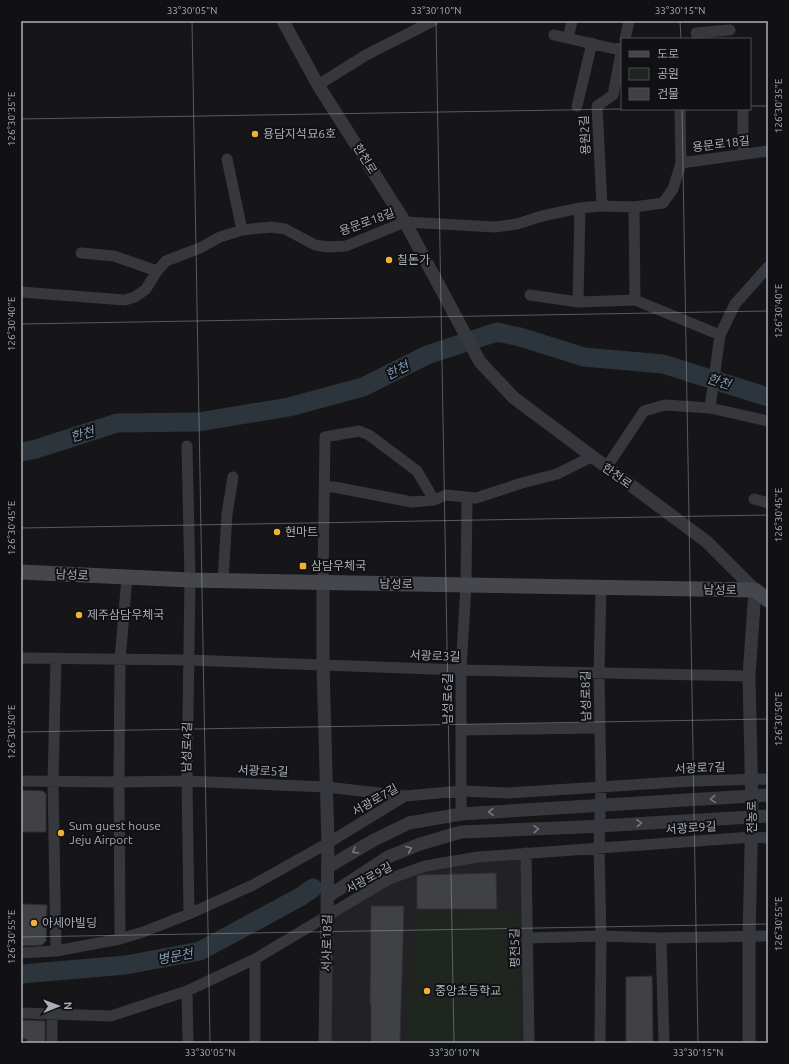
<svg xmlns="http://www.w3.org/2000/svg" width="789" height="1064" viewBox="0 0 789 1064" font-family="Ubuntu,'Noto Sans KR',sans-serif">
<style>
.built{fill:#222225}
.green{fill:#1e261f}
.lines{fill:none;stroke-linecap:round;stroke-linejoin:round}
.river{stroke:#2c353c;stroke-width:19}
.building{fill:#404145;stroke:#303034}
.minor{stroke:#37383d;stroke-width:11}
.tertiary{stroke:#37383d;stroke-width:13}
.secondary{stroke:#45474d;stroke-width:15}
.oneway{stroke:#757881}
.ticks{fill:none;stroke:#a8adb8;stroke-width:1;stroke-opacity:0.45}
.poi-dot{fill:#f2b134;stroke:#111113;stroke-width:1.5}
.labels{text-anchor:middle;stroke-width:4;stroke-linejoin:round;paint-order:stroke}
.poi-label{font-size:12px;fill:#a8adb8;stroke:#111113;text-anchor:start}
.street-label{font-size:12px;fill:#a8adb8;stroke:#111113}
.water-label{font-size:13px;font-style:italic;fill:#7f9bb3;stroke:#111113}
.neatline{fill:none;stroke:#a8adb8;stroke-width:1.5}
.ticks-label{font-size:10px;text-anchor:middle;fill:#a8adb8}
</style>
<rect width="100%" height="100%" fill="#161618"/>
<path class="built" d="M526 853 529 1043H325L327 917 425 866Z"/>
<path class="green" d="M517 914 518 1043H409L414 916Z"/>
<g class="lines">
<path class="river" d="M21 452 36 449 117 423 198 422 289 407 363 387 427 355 497 332 520 337 584 357 663 364 768 397
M21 974 126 965 200 951 300 897 313 888"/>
</g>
<path class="building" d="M21 790 43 791 46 794V832H21Z
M496 873 497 909H417V876L420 875Z
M21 904 47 905 46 941 42 945 21 946Z
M371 906H404L400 1043H371V1005H370Z
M652 976 653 1043H626V977Z
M21 1020 45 1021V1043H27V1039H21Z"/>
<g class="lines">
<path class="minor" d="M696 33 730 30
M554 35 615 49 622 48
M568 38 572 21
M625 39 629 21
M318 85 366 55 433 21
M577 106 592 43
M680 109 681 163
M743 109V154
M227 159 242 230
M602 206 597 106 613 95 622 48
M634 207 635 300
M81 253 114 256 157 271
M21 292 125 300 135 297 146 289 157 271 166 261 200 248 220 237 242 230 271 227 285 229 315 245 328 247 346 246 405 222 495 227 517 224 542 216 580 208 602 206 634 207 663 203 673 189 681 163 768 151
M530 295 578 302 635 300 720 335
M578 302 580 208
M710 408 720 335 735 304 768 267
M187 446 190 580 187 781 189 914
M606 468 644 411 665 405 710 408 768 421
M325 487H334L412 502 434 500 446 495 476 498 522 483 557 474 591 457
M754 499 768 503
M223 581 227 514 233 477
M323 583 325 437 359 431 369 435 417 471 434 500
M21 658 188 660 461 670 749 676
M56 658 53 782 56 951
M461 730 600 728
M21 781 119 782 187 781 326 787 405 796
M461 814V670L466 585 467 497
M526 853 529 1043
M528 938 601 936 661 938 768 936
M661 938 664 1043
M120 939 119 782 120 660 127 577
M21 953 56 951 120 939 143 932 189 914 253 885 328 843 405 796 461 791 508 793 692 781 768 779
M187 991 188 1043
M21 1013 111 1016 187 991 255 959 389 879 425 866 478 857 752 837 768 838
M52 1014V1043
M255 1043V959
M600 1043 601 936 599 848 601 786 599 672 601 587"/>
<path class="tertiary" d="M283 21 318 85 405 222 480 362 514 398 707 542 755 590 749 676 752 808 749 936V1043
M323 583V665L328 843 325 1043
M328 867 374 840 409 823 461 814 768 795
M327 897 388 857 420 844 461 832 582 827 768 816"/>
<path class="secondary" d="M21 572 190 580 755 590 768 600"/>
</g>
<defs><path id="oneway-chevron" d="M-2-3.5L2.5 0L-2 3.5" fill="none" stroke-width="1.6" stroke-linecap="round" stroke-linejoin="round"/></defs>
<g class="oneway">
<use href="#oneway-chevron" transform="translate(713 799) rotate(177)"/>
<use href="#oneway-chevron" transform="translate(491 812) rotate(176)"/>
<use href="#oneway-chevron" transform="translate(639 823) rotate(-3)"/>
<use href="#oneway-chevron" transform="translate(536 829) rotate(-2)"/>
<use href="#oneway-chevron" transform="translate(409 849) rotate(-23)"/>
<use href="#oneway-chevron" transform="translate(355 851) rotate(150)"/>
</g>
<path class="ticks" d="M192 21 210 1043M436 21 454 1043M680 21 681 39M750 106H768M682 109 698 1043M21 119 622 109M21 324 768 311M21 528 768 515M21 732 768 719M21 937 768 924"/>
<g class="poi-dot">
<circle cx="255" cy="134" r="4"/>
<circle cx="389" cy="260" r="4"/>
<circle cx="277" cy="532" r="4"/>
<rect x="299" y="562" width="8" height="8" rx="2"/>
<circle cx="79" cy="615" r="4"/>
<circle cx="61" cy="833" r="4"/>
<circle cx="34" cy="923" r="4"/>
<circle cx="427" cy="991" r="4"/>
</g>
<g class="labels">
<g class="poi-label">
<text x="263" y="138">용담지석묘6호</text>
<text x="397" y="264">칠돈가</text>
<text x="285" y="536">현마트</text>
<text x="311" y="570">삼담우체국</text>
<text x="87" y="619">제주삼담우체국</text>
<text x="69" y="830">Sum guest house<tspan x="69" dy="14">Jeju Airport</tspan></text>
<text x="42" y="927">아세아빌딩</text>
<text x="435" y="995">중앙초등학교</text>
</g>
<g class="street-label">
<text transform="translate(585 135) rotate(-93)" y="4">용원2길</text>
<text transform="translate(721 144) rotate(-7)" y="4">용문로18길</text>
<text transform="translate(365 159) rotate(58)" y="4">한천로</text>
<text transform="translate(367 222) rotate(-20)" y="4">용문로18길</text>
<text transform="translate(617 476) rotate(36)" y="4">한천로</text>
<text transform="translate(72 575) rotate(3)" y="4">남성로</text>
<text transform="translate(396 584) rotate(1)" y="4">남성로</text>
<text transform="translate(720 590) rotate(1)" y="4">남성로</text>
<text transform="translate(435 656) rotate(2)" y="4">서광로3길</text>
<text transform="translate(586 696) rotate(-91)" y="4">남성로8길</text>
<text transform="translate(448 699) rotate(-90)" y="4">남성로6길</text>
<text transform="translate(187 747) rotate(-89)" y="4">남성로4길</text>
<text transform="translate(700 768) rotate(-2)" y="4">서광로7길</text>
<text transform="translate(263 771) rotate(2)" y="4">서광로5길</text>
<text transform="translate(375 800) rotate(-30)" y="4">서광로7길</text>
<text transform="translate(752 817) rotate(-90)" y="4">전농로</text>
<text transform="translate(691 828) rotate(-4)" y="4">서광로9길</text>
<text transform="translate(369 878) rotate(-29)" y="4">서광로9길</text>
<text transform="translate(327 943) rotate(-89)" y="4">서사로18길</text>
<text transform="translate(515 948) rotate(-91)" y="4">평전5길</text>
</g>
<g class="water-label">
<text transform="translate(397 370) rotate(-27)" y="5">한천</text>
<text transform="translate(719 381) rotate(17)" y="5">한천</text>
<text transform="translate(82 434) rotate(-16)" y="5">한천</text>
<text transform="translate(175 956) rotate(-11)" y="5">병문천</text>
</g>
</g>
<rect width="789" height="1064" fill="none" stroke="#111113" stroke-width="44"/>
<rect x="621" y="38" width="130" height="72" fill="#111113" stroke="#4d4f55"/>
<rect x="629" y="51" width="20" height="6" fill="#45474d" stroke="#4d4f55"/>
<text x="657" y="58" font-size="12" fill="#a8adb8">도로</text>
<rect x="629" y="68" width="20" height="12" fill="#1e261f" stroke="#4d4f55"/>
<text x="657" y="78" font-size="12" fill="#a8adb8">공원</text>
<rect x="629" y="88" width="20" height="12" fill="#404145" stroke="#4d4f55"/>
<text x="657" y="98" font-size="12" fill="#a8adb8">건물</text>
<g transform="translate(58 1006) rotate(89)" stroke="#111113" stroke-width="3" paint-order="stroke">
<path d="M0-3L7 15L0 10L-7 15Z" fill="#a8adb8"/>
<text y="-6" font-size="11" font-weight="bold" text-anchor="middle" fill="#a8adb8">N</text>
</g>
<rect x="22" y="22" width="745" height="1020" class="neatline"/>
<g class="ticks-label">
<text x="192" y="14">33°30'05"N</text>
<text x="436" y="14">33°30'10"N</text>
<text x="680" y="14">33°30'15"N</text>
<text transform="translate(778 106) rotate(-90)" y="4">126°30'35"E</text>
<text transform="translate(11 119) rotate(-90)" y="4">126°30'35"E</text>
<text transform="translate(778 311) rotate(-90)" y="4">126°30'40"E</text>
<text transform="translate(11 324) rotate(-90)" y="4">126°30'40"E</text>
<text transform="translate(778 515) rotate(-90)" y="4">126°30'45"E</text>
<text transform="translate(11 528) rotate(-90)" y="4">126°30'45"E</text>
<text transform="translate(778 719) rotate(-90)" y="4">126°30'50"E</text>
<text transform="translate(11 732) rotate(-90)" y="4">126°30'50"E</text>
<text transform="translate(778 924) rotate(-90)" y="4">126°30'55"E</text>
<text transform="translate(11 937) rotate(-90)" y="4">126°30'55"E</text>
<text x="210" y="1056">33°30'05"N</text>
<text x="454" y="1056">33°30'10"N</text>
<text x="698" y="1056">33°30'15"N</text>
</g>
</svg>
